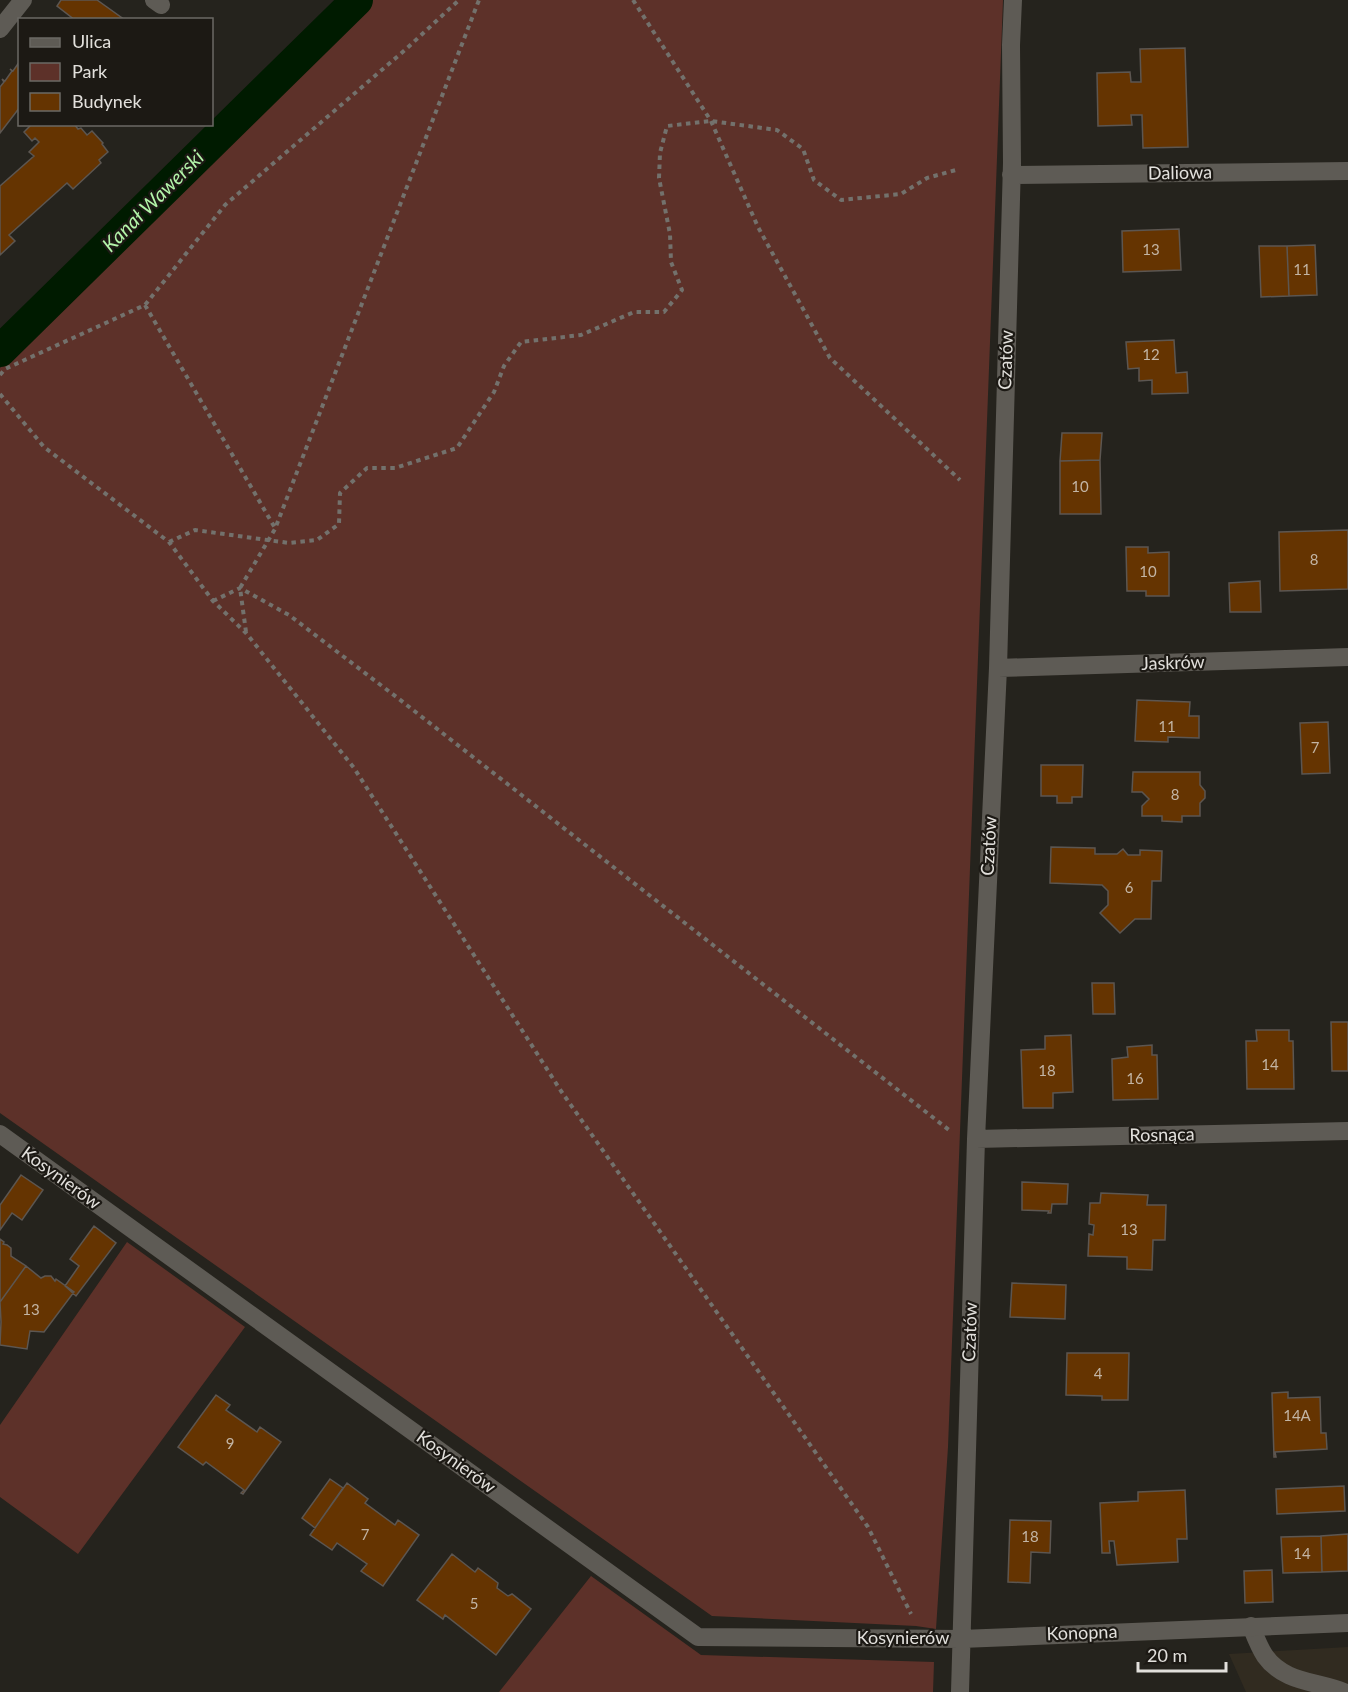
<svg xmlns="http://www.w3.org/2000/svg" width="1348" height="1692" viewBox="0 0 1348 1692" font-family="Lato,sans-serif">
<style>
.built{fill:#312b20}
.green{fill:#5d3129}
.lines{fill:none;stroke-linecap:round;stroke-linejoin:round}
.canal{stroke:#001b00;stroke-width:32}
.building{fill:#653401;stroke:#5c5651;stroke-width:1.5}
.path{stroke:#73716c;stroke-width:4;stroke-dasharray:4.5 4.5;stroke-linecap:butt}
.lane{stroke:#5e5b55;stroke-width:18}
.street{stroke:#5e5b55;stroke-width:18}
.labels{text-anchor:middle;stroke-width:4.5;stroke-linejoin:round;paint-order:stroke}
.number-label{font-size:15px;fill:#c3b5a5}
.street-label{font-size:18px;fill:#e2e0dc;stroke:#1c1914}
.water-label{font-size:20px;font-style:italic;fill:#b3f4a9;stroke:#1c1914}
</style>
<rect width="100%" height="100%" fill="#25231d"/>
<path class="built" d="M1348 1647V1692H1246L1229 1654Z"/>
<path class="green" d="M368 0H1003L948 1447 936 1629 916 1626 712 1616 0 1113V368Z
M127 1242 245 1327 78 1554 0 1497V1425Z
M591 1576 701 1655 934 1662 933 1692H499Z"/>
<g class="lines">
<path class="canal" d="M0 351 357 0"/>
</g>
<path class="building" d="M61 0H97L125 20H75L57 6Z
M1185 48 1188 147 1143 148 1142 115H1131L1132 125 1098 126 1097 73 1130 72 1131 82H1141L1140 49Z
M20 61V107L0 133V87L4 82 2 79 5 81 12 71 10 69 13 71Z
M32 124H74L78 129 81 128 87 135 92 131 103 143 102 144 108 152 99 160 101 163 73 189 67 183 9 235 15 241 0 255V186L34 156 29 152 39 142 35 138 32 141 24 132Z
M1179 229 1181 270 1123 272 1122 231Z
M1315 245 1317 295 1289 296 1287 246Z
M1259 246H1287L1289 296 1261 297Z
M1174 340 1176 373 1187 372 1188 393 1152 394V380L1139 381V368L1128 369 1126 342Z
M1062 433H1102L1100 460 1060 461Z
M1100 460 1101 514H1060V461Z
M1348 530V589L1280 591 1279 532Z
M1126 547H1148V553L1169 552V596H1146V591H1127Z
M1260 581 1261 612H1230L1229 583Z
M1137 700 1190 702 1189 716H1199V738L1168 737V742L1135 741Z
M1328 722 1330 773 1302 774 1300 723Z
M1041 765H1083L1082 797H1072V803H1057V796H1041Z
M1133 772H1200V785L1205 791V798L1200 803V816H1182V822L1162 821V816H1142V806L1149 799 1142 792H1132Z
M1051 847 1095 848V854H1117L1123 849 1128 855H1140V850L1162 851 1161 881H1152L1151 919H1135L1120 933 1100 913 1108 905V891L1102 885 1050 883Z
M1092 983H1114L1115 1014H1093Z
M1331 1022H1348V1071H1332Z
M1256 1030H1289V1041H1293L1294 1089H1247L1246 1041H1257Z
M1071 1035 1073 1092 1053 1093V1108H1023L1021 1050 1045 1049V1036Z
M1152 1045V1055H1157L1158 1099 1113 1100 1112 1059 1128 1057 1127 1047Z
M21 1175 43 1190 22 1220 12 1213 0 1230V1205Z
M1022 1182 1068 1184 1067 1204H1052L1051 1213H1048L1049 1211 1022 1210Z
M1101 1193 1148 1195 1147 1205H1166L1165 1240H1153L1152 1270 1127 1269V1257L1088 1256 1089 1234 1093 1235 1094 1225 1089 1224 1090 1203H1100Z
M94 1226 116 1243 76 1296 65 1286 79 1266 70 1259Z
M0 1239 4 1242 3 1244 7 1245 11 1248V1256L26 1266 0 1302Z
M26 1266 41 1278 45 1276H51L55 1281 56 1279 74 1292 44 1332 30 1331 27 1349 0 1345 1 1322 0 1302Z
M1012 1283 1066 1285 1065 1319 1010 1317Z
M1067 1353H1129L1128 1400H1102V1396L1066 1395Z
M1288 1392V1398L1320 1397 1321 1433H1326L1327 1449 1275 1452 1276 1457H1274L1272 1393Z
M216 1395 230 1405 226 1410 257 1432 260 1427 281 1442 243 1494 241 1493 244 1490 206 1462 203 1465 178 1447Z
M330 1479 343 1488 315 1528 302 1518Z
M347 1483 368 1499 365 1503 395 1525 398 1520 419 1535 383 1586 361 1571 367 1564 337 1543 332 1550 310 1535Z
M1344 1486 1345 1511 1277 1514 1276 1489Z
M1185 1490 1187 1539H1177L1178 1562 1117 1565 1114 1541H1109L1110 1553H1102L1100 1503 1138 1501V1492Z
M1010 1520 1051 1521 1050 1553 1031 1552 1030 1583 1008 1582Z
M1348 1534V1571L1322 1572 1321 1536Z
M1321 1536 1322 1572 1283 1573 1281 1537Z
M452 1554 475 1572 478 1568 498 1583 497 1588 508 1596 512 1594 531 1609 496 1655 445 1615 443 1619 417 1600Z
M1272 1570 1273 1602 1245 1603 1244 1571Z"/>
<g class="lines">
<path class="path" d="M633 0 711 121 758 227 830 358 960 480
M145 305 275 528
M0 375 5 369 145 305 225 205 405 50 459 0
M0 394 44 447 169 542 213 601 246 633 354 768 561 1091 868 1527 911 1614
M169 542 195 530 289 543 317 540 339 524 340 493 367 468H395L457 448 494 392 504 366 521 342 581 335 634 312H664L682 290 671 262 670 234 659 178 660 153 667 126 711 121 777 130 803 149 814 180 841 200 901 194 927 178 956 170
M213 601 240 588 289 615 399 699 949 1130
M246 632 240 588 275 529 479 0"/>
<path class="lane" d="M154 0 161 5
M0 29 23 0
M1251 1626C1255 1636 1259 1647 1265 1656 1284 1683 1317 1681 1344 1692"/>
<path class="street" d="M1011 175 1348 171
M998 668 1348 657
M0 1134 698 1637 961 1639 1348 1623
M976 1139 1348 1131
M960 1692 976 1139 998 668 1012 163 1011 45 1013 0"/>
</g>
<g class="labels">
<g class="number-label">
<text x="1151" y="255">13</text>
<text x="1302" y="275">11</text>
<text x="1151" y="360">12</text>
<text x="1080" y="492">10</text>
<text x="1314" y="565">8</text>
<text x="1148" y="577">10</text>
<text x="1167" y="732">11</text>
<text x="1315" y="753">7</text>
<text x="1175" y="800">8</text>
<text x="1129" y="893">6</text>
<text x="1270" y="1070">14</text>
<text x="1047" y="1076">18</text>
<text x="1135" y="1084">16</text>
<text x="1129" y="1235">13</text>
<text x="31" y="1315">13</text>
<text x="1098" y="1379">4</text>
<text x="1297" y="1421">14A</text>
<text x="230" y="1449">9</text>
<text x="365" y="1540">7</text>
<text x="1030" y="1542">18</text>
<text x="1302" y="1559">14</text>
<text x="474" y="1609">5</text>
</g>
<g class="street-label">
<text transform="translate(1180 173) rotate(-1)" y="6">Daliowa</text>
<text transform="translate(1006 360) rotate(-88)" y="6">Czatów</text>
<text transform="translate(1173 663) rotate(-2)" y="6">Jaskrów</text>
<text transform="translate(989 846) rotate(-87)" y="6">Czatów</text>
<text transform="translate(1162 1135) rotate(-1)" y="6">Rosnąca</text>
<text transform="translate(61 1178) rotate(36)" y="6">Kosynierów</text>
<text transform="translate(970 1332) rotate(-88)" y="6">Czatów</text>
<text transform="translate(456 1462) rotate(36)" y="6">Kosynierów</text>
<text transform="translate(1082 1633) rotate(-2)" y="6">Konopna</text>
<text x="903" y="1644">Kosynierów</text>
</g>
<g class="water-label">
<text transform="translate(153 201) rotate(-45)" y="7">Kanał Wawerski</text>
</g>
</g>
<rect x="18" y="18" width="195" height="108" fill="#1c1914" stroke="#6b6964" stroke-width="1.5"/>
<rect x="30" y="38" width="30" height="9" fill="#5e5b55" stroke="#6b6964" stroke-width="1.5"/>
<text x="72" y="48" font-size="18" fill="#e2e0dc">Ulica</text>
<rect x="30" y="63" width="30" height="18" fill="#5d3129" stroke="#6b6964" stroke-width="1.5"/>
<text x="72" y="78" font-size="18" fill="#e2e0dc">Park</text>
<rect x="30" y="93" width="30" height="18" fill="#653401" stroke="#6b6964" stroke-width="1.5"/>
<text x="72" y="108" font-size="18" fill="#e2e0dc">Budynek</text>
<path d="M1138 1662v9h88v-9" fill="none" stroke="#e2e0dc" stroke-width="3"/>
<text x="1147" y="1662" font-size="18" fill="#e2e0dc" stroke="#1c1914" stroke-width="4.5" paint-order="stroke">20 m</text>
</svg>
